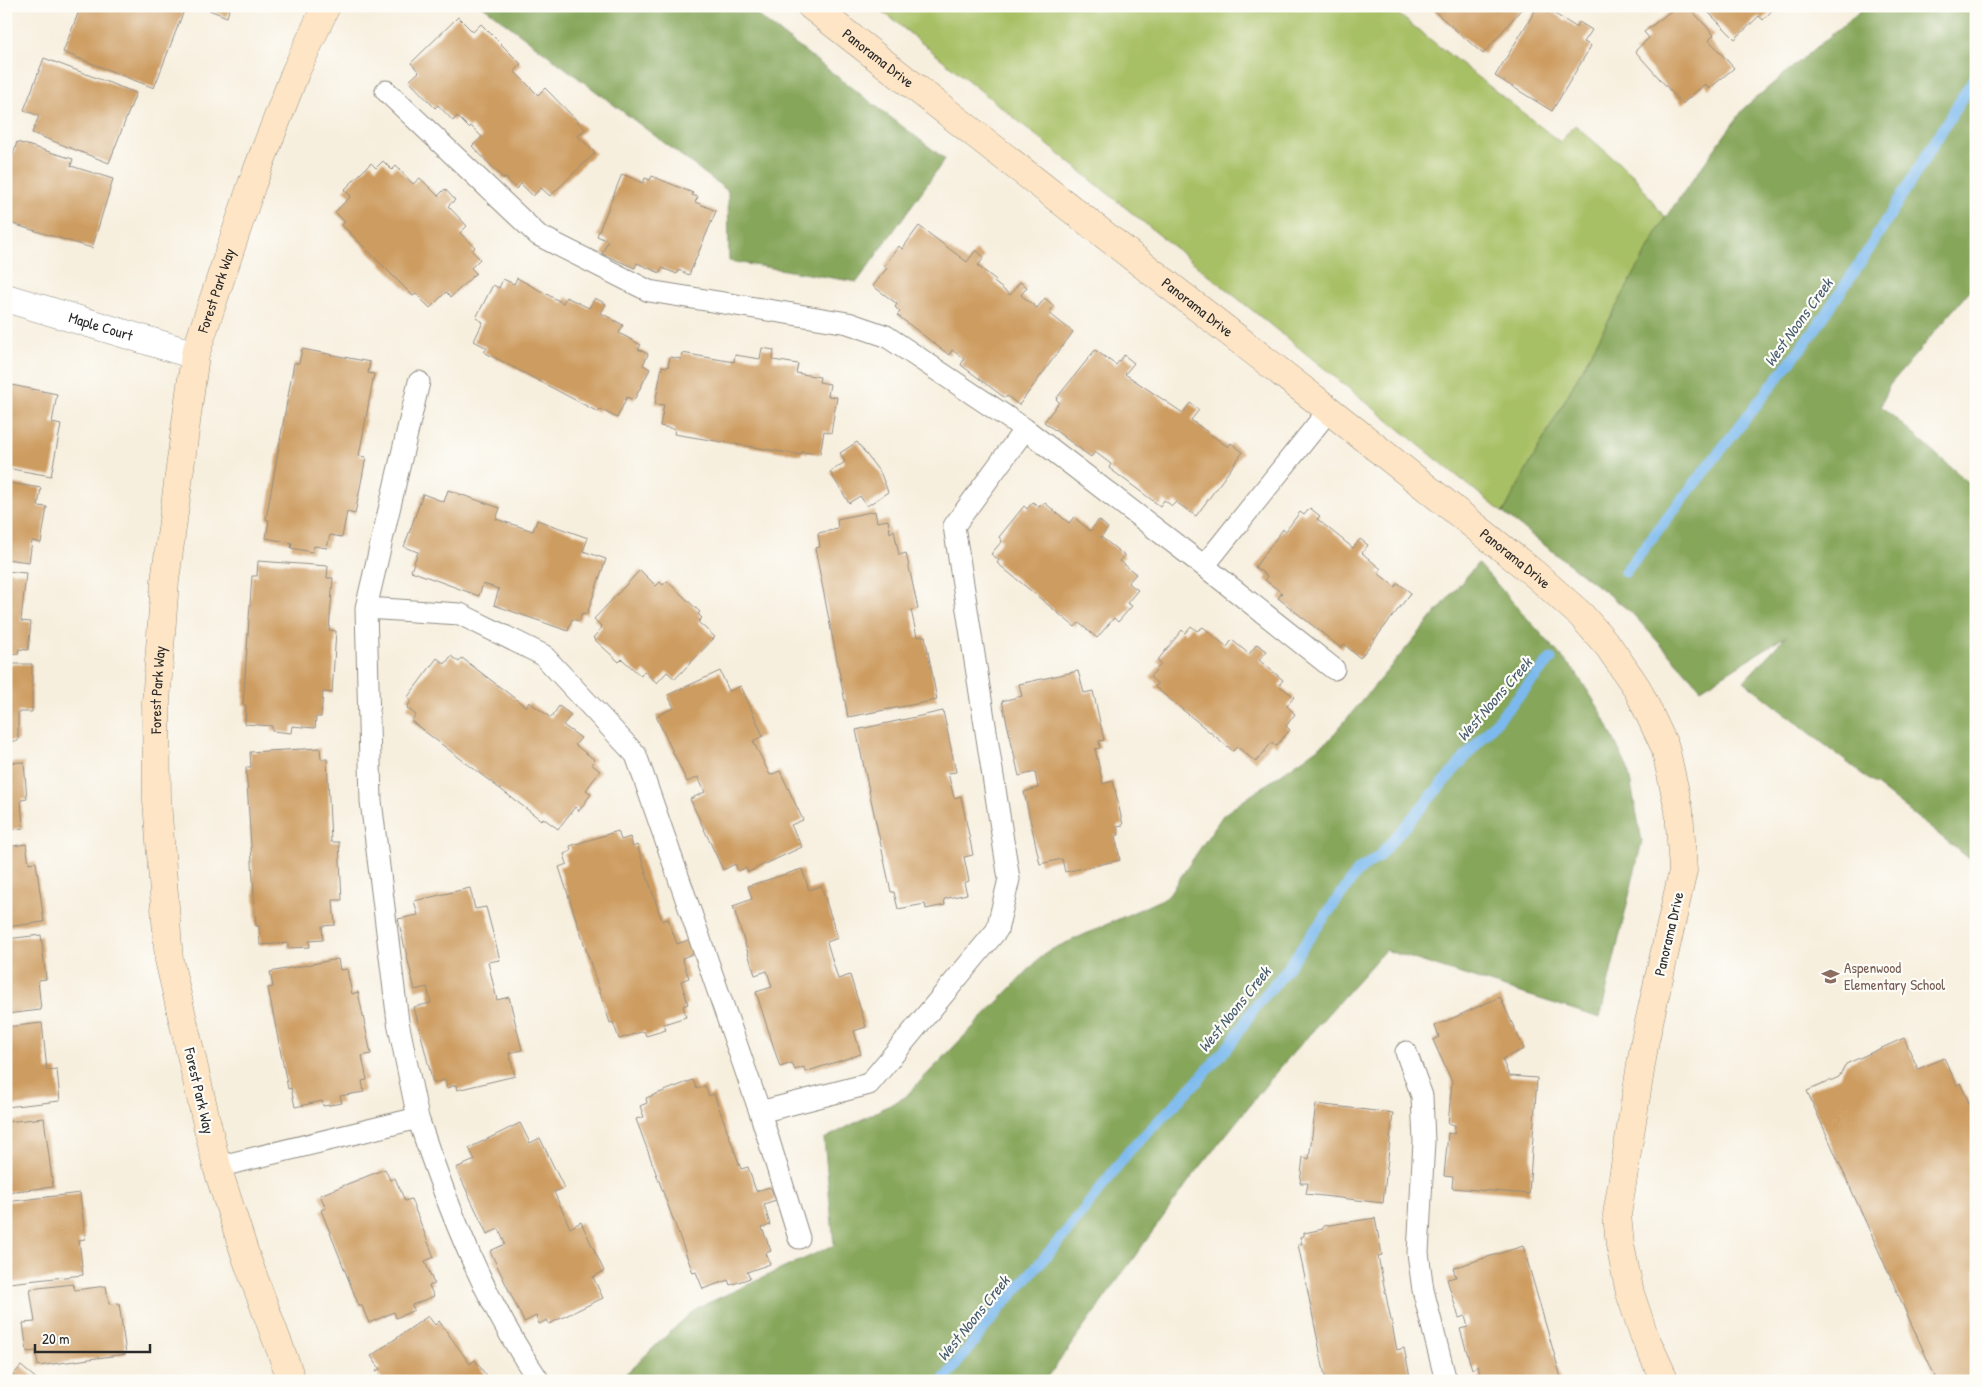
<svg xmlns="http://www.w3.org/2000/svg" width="1982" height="1387" viewBox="0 0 1982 1387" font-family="'Patrick Hand',sans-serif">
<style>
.green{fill:#a8c065;stroke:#6a7648}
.forest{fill:#86a65a;stroke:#586842}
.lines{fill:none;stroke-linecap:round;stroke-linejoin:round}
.stream{stroke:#7bb9ee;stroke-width:11}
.building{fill:#cd9c61}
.lane-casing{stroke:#918d84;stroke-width:23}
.street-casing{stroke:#918d84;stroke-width:29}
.secondary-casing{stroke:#918d84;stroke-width:29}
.lane{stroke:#fff;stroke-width:21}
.street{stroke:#fff;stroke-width:28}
.secondary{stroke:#fde5c5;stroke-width:28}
.labels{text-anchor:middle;stroke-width:4.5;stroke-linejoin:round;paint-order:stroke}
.street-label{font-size:15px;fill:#2b2b2b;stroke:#fdfcf7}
.education-label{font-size:15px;fill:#785e54;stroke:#fdfcf7;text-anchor:start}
.water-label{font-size:16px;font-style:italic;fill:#475d6f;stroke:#fdfcf7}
</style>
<rect width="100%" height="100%" fill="#fdfcf7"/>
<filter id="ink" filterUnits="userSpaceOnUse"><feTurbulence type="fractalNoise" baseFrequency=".02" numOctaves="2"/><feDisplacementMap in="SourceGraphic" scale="10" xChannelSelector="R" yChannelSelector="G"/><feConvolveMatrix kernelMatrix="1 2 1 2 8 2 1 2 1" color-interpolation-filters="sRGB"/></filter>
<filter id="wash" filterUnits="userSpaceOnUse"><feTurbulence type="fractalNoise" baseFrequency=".0096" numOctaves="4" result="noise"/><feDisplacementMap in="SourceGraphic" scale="20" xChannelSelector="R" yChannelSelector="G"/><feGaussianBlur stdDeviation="1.12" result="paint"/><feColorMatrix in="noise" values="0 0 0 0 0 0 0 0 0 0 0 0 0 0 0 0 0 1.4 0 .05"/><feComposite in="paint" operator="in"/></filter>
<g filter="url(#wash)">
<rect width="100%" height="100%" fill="#f7efde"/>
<path class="green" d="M876 6H1388L1560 142 1575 125 1634 176 1665 218 1503 513Z"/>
<path class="forest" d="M483 6H745L945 159 857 282 729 261 728 191Z
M1866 6H1976V283L1888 387 1881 406 1976 489V864L1744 681 1786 636 1701 689 1631 612 1503 513 1665 218 1745 107Z
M1478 563 1576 673 1600 710 1628 769 1642 841 1600 1018 1385 950 1277 1071 1189 1181 1045 1381H618L695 1309 834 1245 824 1139 905 1097 1046 952 1167 897 1223 815 1328 741Z"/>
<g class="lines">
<path class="stream" d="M1625 572 1812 334 1864 257 1976 75
M943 1381 1001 1307 1066 1233 1129 1151 1194 1085 1232 1042 1254 1008 1280 978 1358 871 1379 856 1551 659"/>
</g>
<g id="blocks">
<path class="building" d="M81 6H166L183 13 154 88 63 52Z
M199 6H230L227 17Z
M1439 6H1524L1483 54 1434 11Z
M1538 6H1542L1576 27 1579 22 1592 30 1584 42 1591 46 1552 111 1495 76Z
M1677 6H1688L1714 35 1709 40 1734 68 1709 89 1705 84 1682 104 1635 51 1649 38 1644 32Z
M1702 6H1776L1763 20 1759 16 1735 39Z
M458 17 473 32 481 24 521 64 514 71 538 95 545 88 585 129 578 136 595 153 550 196 541 188 533 196 521 184 516 189 506 178 504 179 472 146 482 137 471 126 469 128 457 116 453 121 438 105 435 108 409 81 419 72 411 63Z
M44 58 136 93 109 163 32 133 39 116 24 110Z
M17 142 73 159 71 166 113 179 92 248 6 222V177Z
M383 161 392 170 396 166 413 184 420 178 438 196 445 189 455 200 448 206 467 226 460 233 475 247 472 251 480 259 471 268 476 273 451 297 446 292 430 308 416 294 413 296 342 225 345 222 335 212 351 196 344 190 371 163 376 168Z
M622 174 643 183 645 178 650 180 652 176 693 193 692 195 698 197 695 202 716 211 689 275 679 270 677 274 662 268 660 273 637 263 635 268 602 254 608 241 597 236Z
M919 226 967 262 976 250 984 257 978 266 996 280 994 282 1010 295 1020 282 1027 287 1021 295 1037 308 1045 298 1054 306 1049 313 1073 332 1019 405 1007 396 1005 398 961 365 964 359 952 350 949 355 897 315 900 312 895 307 897 304 873 286 887 268 884 266 899 246 902 249Z
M517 278 563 303 566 297 589 308 595 298 606 304 601 313 623 325 619 333 641 345 638 349 648 354 643 365 650 369 634 400 627 397 617 418 600 409 598 412 484 352 487 348 474 341 483 322 476 318 493 285 499 288 503 279 514 284Z
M762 348 774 350 773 360 798 364 796 373 820 377 819 382 830 384 828 396 837 397 831 433 824 431 820 454 802 452 801 455 674 434 675 429 660 426 664 405 655 404 662 366 668 367 670 357 681 359 682 353 734 362 735 355 760 359Z
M302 349 370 362 368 373 374 374 359 456 366 457 355 514 347 512 342 537 330 535 327 548 314 546 312 552 291 548 292 543 266 538 269 520 266 519 294 363H299Z
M1095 350 1116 365 1124 355 1134 363 1125 374 1183 413 1190 403 1199 410 1191 420 1228 447 1231 443 1243 452 1196 516 1176 502 1172 506 1164 500 1160 506 1109 468 1111 464 1095 452 1091 457 1044 422 1059 402 1056 399Z
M6 384 57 394 52 423 61 425 51 476 6 468Z
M857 442 881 474 888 492 867 506 860 496 849 503 830 472 845 462 840 453Z
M6 477 9 478V483L41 488 38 506 47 507 41 543 32 541 29 562 6 559Z
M448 490 500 508 496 519 533 531 537 520 588 538 583 551 606 559 587 614 582 613 579 621 572 619 568 631 494 605 499 589 483 584 479 596 411 571 418 552 404 547 423 494 444 502Z
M1033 502 1039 507 1045 503 1069 523 1074 517 1090 531 1099 520 1108 528 1101 537 1125 556 1120 561 1136 574 1128 583 1138 590 1127 603 1132 606 1118 622 1114 618 1097 638 1079 623 1075 627 997 563 999 560 991 554 1002 541 999 537 1024 506 1027 509Z
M1310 508 1320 516 1317 519 1353 548 1360 539 1368 545 1362 553 1381 569 1378 573 1395 587 1398 583 1411 593 1360 658 1344 644 1341 648 1278 598 1282 593 1265 580 1267 576 1255 567 1283 529 1285 532 1300 512 1304 515Z
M875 511 877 522 888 520 890 533 894 530 899 555 906 553 918 609 911 610 917 637 925 636 937 700 848 717 815 548 820 547 818 533 838 529 837 519Z
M258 561 328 566 327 578H333L329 630 336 631 332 693 323 692 321 717H316L315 728 292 726 291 733 272 731V726L245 724 246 705H243L252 576H257Z
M640 570 656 586 660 582 663 585 667 581 700 612 698 614 702 618 698 622 715 637 675 679 667 672 657 683 644 671 641 676 622 659 619 662 593 638 602 627 594 619Z
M6 571 26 573 21 621 31 622 28 650 19 649 18 654 6 653Z
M1191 626 1197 631 1203 627 1227 647 1232 640 1249 654 1257 644 1267 651 1259 660 1283 680 1279 685 1294 697 1287 706 1295 714 1286 726 1290 730 1276 746 1272 742 1256 762 1237 747 1233 751 1155 687 1158 684 1150 677 1161 664 1157 661 1182 630 1185 633Z
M451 656 459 662 462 658 526 707 529 702 551 718 559 706 571 715 563 725 581 738 575 745 595 760 591 764 600 771 586 790 591 794 579 811 575 807 558 829 543 818 541 820 411 721 416 715 407 708 411 701 407 698 437 658 445 664Z
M6 664H32V712H18V741H6Z
M720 671 729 691 741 686 763 736 753 741 770 775 780 771 803 820 791 825 802 847 748 872 746 868 738 871 735 864 723 870 690 799 705 792 698 777 687 782 656 716 674 708 668 695Z
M1078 671 1084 693 1093 691 1104 740 1099 741 1100 748 1095 749 1103 784 1113 781 1123 825 1117 826 1119 835 1115 836 1120 860 1065 872 1062 859 1040 864 1024 792 1038 788 1035 772 1019 776 1002 701 1022 696 1019 684Z
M943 711 956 772 948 773 954 798 961 796 973 855 964 857 969 881 964 883 967 894 944 899 945 905 926 909 925 904 898 909 894 892H891L856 730Z
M320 748 321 759H327L331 842H339L342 900H333L335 925 322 926 323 940 309 941 310 947 288 948V943L260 945 259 926H256L246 767H251L250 752Z
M24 762 27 799 21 800 23 828 6 830V763Z
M618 831 621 840 630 837 633 847 637 845 662 921 668 919 677 944 691 939 695 953 682 958 689 978 681 981 688 1004 683 1006 686 1017 664 1024 666 1030 646 1036 644 1031 619 1039 613 1022 610 1023 559 867 567 864 564 854 571 851 570 846Z
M26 844 29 863 36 862 44 922 6 927V847Z
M802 869 809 890 821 886 838 938 827 942 838 979 850 975 866 1027 854 1031 861 1054 805 1072 804 1067 795 1070 792 1063 780 1067 756 992 772 987 767 971 755 975 733 906 752 899 748 886Z
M470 888 475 909 486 907 500 960 488 962 497 1000 509 997 522 1050 509 1053 515 1076 457 1090 456 1085 447 1088 445 1080 433 1083 414 1007 431 1003 427 987 415 990 398 919 418 915 414 901Z
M41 935 46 979 38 980 41 1010 6 1014V939Z
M338 959 340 970 347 969 352 994 358 992 371 1054 362 1056 367 1080 362 1081 364 1092 340 1096 342 1103 323 1106 322 1101 295 1107 291 1088 288 1089 268 988 273 987 270 972Z
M1500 997 1524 1049 1502 1059 1509 1076 1537 1078 1529 1194 1452 1188 1453 1177 1444 1176 1448 1133 1454 1134 1455 1125 1448 1124 1452 1082 1433 1040 1439 1037 1435 1026Z
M42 1023 47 1070 57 1069 60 1101 6 1107V1027Z
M1904 1038 1918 1069 1944 1058 1957 1085 1960 1083 1976 1118V1381H1937L1807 1091 1839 1077 1846 1064Z
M693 1080 697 1089 705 1086 709 1096 714 1094 741 1169 748 1167 756 1191 770 1187 776 1200 764 1204 770 1225 762 1228 771 1251 766 1253 770 1264 747 1272 750 1278 730 1285 728 1280 703 1289 696 1272 693 1273 636 1119 644 1117 640 1106 647 1103 646 1098Z
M1316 1104 1393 1113 1383 1203 1306 1194 1308 1183H1300L1303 1157 1309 1159Z
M44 1118 53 1187 6 1192V1122Z
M520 1123 530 1143 540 1138 564 1188 554 1192 570 1228 581 1222 604 1271 593 1277 603 1298 549 1324 547 1320 539 1324 536 1316 524 1322 490 1251 505 1244 499 1229 487 1234 456 1168 475 1160 469 1148Z
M385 1169 390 1180 395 1178 405 1201 411 1199 434 1257 425 1261 434 1284 429 1286 434 1296 412 1305 414 1310 396 1318 394 1312 369 1323 362 1306H359L321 1210 326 1208 320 1195Z
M80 1193 85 1239 79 1240 83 1275 9 1283 6 1264V1202Z
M1375 1218 1382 1255 1378 1256 1397 1350 1404 1348 1411 1381H1326L1298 1244H1302L1300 1237 1304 1236V1233L1323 1229V1226Z
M1523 1246 1562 1381H1472L1481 1378 1478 1366 1472 1369 1460 1329 1468 1327 1465 1316 1459 1318 1447 1279 1456 1277 1453 1268Z
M73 1284 75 1290 106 1286 109 1304 119 1303 126 1354 38 1366 36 1351 27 1352 23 1323 35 1322 30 1289Z
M428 1316 435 1325 439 1321 470 1364 475 1360 490 1381H383L376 1371 380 1369 371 1356Z
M21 1366 39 1381H8Z"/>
</g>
</g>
<g filter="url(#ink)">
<use href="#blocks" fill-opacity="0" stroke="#918d84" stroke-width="1"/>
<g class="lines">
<defs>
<path id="lane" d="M386 91 538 235 649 291 848 323 886 336 1025 429 1204 566 1334 669
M1204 566 1329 410
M366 608 460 614 543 655 636 755 760 1112 799 1238
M1406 1052 1422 1096 1424 1141 1418 1253 1423 1290 1446 1381
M760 1112 869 1084 997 930 1009 879 954 526 1025 429
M418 1118C449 1211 484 1300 539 1381
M217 1167 418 1118 398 1022 371 801 366 608 419 382"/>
<g id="street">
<path id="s1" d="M6 298 195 355"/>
</g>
<g id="secondary">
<path id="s2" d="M811 6 1329 410 1536 575 1581 615 1609 647 1637 688 1665 747 1679 810 1683 871 1645 1040 1617 1215 1620 1245 1630 1293 1644 1335 1665 1381"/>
<path id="s3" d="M292 1381 246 1257 217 1167 169 960 157 801 156 702 165 581 195 355 252 184 295 73 326 6"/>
</g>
</defs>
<use href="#lane" class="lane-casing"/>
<use href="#street" class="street-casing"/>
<use href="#secondary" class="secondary-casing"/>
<use href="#lane" class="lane"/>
<use href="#street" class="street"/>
<use href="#secondary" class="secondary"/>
</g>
</g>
<defs>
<symbol id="school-bare" viewBox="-9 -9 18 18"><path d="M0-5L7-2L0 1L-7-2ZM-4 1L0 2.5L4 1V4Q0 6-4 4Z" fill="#8d6e63" stroke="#fdfcf7" stroke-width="2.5" paint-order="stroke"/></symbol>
</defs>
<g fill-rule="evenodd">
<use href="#school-bare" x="1818" y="964" width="25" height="25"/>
</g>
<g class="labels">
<g class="street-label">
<text dy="5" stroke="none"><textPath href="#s2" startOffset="85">Panorama Drive</textPath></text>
<text dy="5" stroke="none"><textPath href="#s3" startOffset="1115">Forest Park Way</textPath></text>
<text dy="5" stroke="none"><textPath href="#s2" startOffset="490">Panorama Drive</textPath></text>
<text dy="5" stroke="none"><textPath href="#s1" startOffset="99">Maple Court</textPath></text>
<text dy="5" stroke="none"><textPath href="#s2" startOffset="895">Panorama Drive</textPath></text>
<text dy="5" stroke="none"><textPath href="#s3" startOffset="710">Forest Park Way</textPath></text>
<text transform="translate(1669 934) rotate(-77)" y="5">Panorama Drive</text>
<text transform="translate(199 1091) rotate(77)" y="5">Forest Park Way</text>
</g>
<g class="education-label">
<text x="1844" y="973">Aspenwood<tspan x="1844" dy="17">Elementary School</tspan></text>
</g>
<g class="water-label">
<text transform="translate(1798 322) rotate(-54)" y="6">West Noons Creek</text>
<text transform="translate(1494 699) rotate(-49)" y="6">West Noons Creek</text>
<text transform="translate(1234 1009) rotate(-51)" y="6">West Noons Creek</text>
<text transform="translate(973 1318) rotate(-51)" y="6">West Noons Creek</text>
</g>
</g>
<rect width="1982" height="1387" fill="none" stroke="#fdfcf7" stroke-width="25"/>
<path d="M35 1344v8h115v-8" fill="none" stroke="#2b2b2b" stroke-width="2.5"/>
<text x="42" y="1344" font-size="15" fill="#2b2b2b" stroke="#fdfcf7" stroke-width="4" paint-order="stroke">20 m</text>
</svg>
